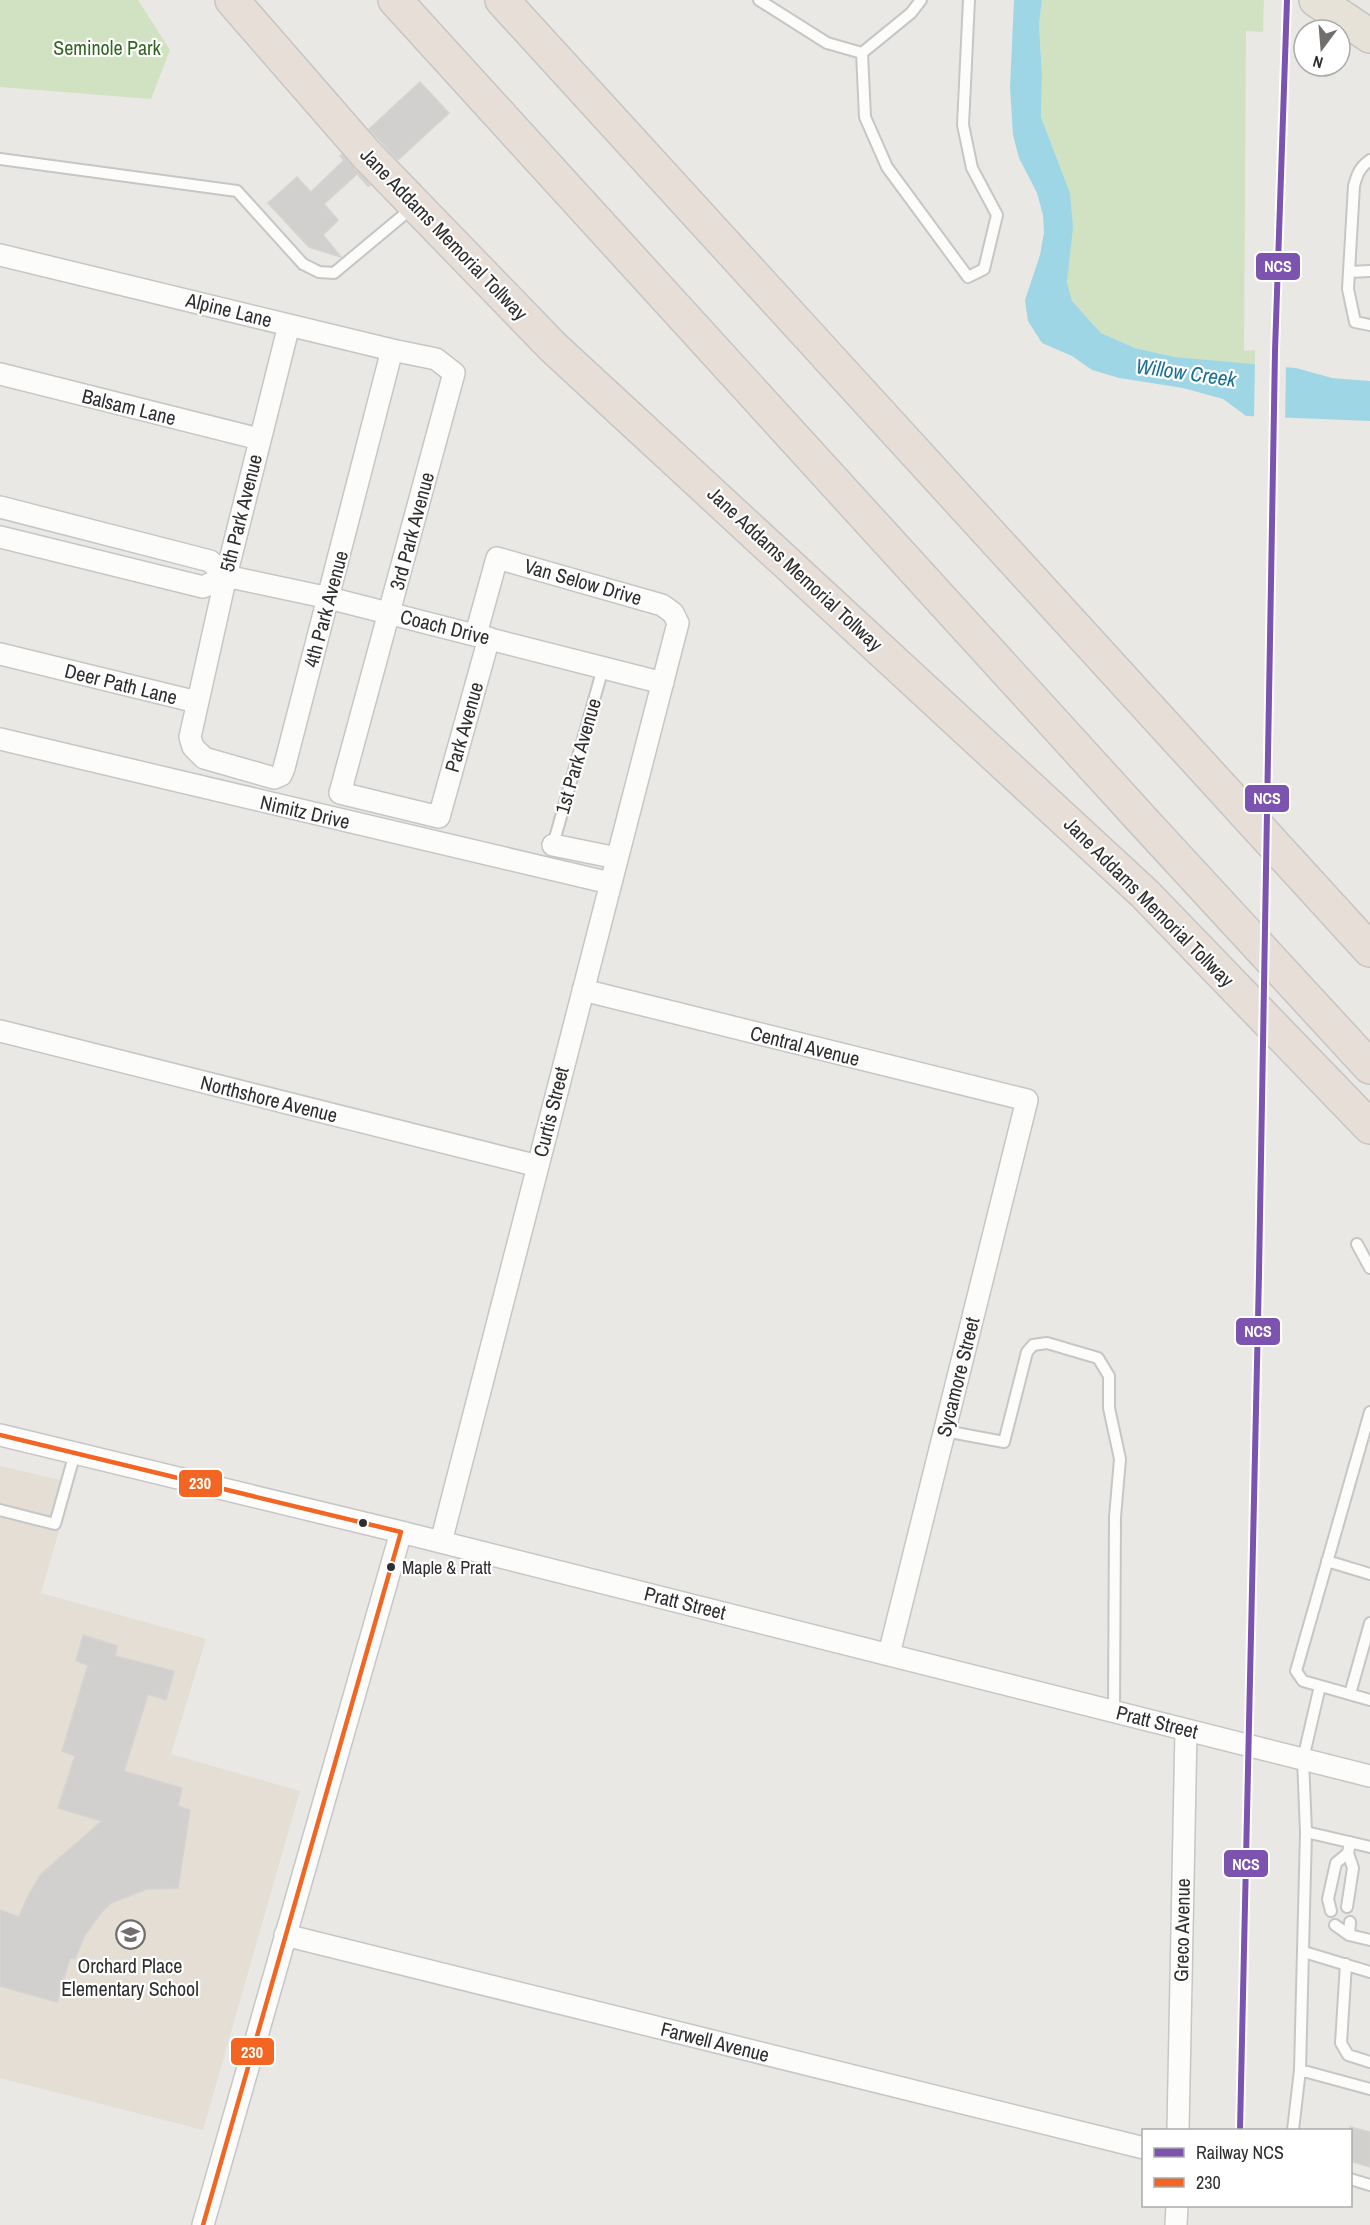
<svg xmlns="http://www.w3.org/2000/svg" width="1370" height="2225" viewBox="0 0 1370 2225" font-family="'Archivo Narrow',sans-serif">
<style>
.education{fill:#e4ded4}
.green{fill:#d0e2c1}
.water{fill:#9fd6e5}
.pier{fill:#eae8e5}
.building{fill:#d2d0ce;stroke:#d5d3d1;stroke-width:1.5}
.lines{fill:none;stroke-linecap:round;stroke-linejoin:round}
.lane-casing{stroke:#c7c6c7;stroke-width:14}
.street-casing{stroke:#c7c6c7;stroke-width:24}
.primary-casing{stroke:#c6c5c4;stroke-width:36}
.highway-casing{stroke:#c6c5c4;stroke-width:36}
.lane{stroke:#fcfcfb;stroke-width:10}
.street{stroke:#fcfcfb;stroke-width:21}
.primary{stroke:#e6e2d7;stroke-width:33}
.highway{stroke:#e7ded7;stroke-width:33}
.bus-1-casing{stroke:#fff;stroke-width:9}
.bus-1{stroke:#f26522;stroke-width:4.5}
.rail-1-casing{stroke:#fff;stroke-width:10}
.rail-1{stroke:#7c53af;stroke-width:6}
.bus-dot{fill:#2e2e2e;stroke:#fff;stroke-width:2}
.labels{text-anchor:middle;stroke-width:4.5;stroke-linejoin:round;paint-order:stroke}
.bus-label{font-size:18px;fill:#2e2e2e;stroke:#fff;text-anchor:start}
.park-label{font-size:20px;fill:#362;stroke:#fff}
.street-label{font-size:20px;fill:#2e2e2e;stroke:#fff}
.poi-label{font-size:20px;fill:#2e2e2e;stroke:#fff}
.water-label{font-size:21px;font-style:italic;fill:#1a7195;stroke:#fff}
.line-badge{stroke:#fff;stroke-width:2}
.badge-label{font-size:16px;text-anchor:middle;font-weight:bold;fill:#fff}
</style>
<rect width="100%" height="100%" fill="#eae8e5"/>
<path class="education" d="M0 1466 73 1483 41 1593 206 1639 171 1754 300 1791 203 2130 0 2078Z"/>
<path class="green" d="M0 0H138L170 50 151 99 0 87Z
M1042 0H1264L1263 32 1246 31 1244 351 1255 350V365L1175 357 1135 348 1101 333 1072 301 1067 282 1070 193 1041 117 1042 76 1039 24Z"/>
<path class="water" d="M1014 0H1042L1039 24 1042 76 1041 117 1070 193 1073 227 1067 282 1072 301 1101 333 1135 348 1175 357 1296 368 1332 378 1370 381V421L1246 416 1223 399 1183 388 1119 378 1092 370 1072 356 1042 343 1028 321 1025 300 1040 255 1044 232 1043 215 1037 193 1019 158 1013 135 1010 87Z"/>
<path class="pier" d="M1255 362 1286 365 1285 422 1254 419Z"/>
<path class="building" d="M420 82 449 113 398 160 369 129Z
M342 155 370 185 368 186 357 174 324 204 338 220 323 235 341 257 309 247 268 203 297 177 311 192 344 160 340 156Z
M83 1635 117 1646 115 1656 174 1671 166 1700 148 1694 124 1771 182 1788 178 1806 190 1810 178 1888 147 1889 111 1903 101 1913 85 1935 75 1959 70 1958 57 2002 0 1986V1910L19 1917 27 1898 41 1874 102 1821 58 1808 75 1756 62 1751 88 1665 76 1661Z
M1350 2127 1370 2132V2167L1350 2161Z"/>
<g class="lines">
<defs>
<path id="lane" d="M759 0 827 43 862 53 865 117 887 167 968 277 984 269 997 215 972 168 963 125 969 0
M862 53 911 13 921 0
M0 159 237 191 303 264 319 272 334 273 412 208
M1370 160C1360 167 1357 174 1354 186L1348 289 1355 322 1370 325
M1349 272 1370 271
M553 845 603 668
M1357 1244 1370 1268
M1370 1412 1296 1671 1303 1681 1370 1700
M945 1431 1004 1442 1027 1352 1033 1345 1047 1343 1098 1358 1109 1376V1408L1120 1459 1115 1517 1114 1711
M0 1510 55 1524 75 1453
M1327 1561 1370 1574
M1320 1686 1303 1759 1306 1832 1370 1847
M1350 1694 1370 1623
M1306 1832 1300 2070 1370 2089
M1347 1907 1353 1868 1348 1853 1350 1842
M1331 1911 1328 1899 1336 1863 1348 1853
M1335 1925 1349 1935 1370 1940
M1349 1935 1350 1922
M1304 1952 1370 1972
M1346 1964 1341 2043 1348 2055 1370 2062
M1293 2130 1300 2070
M1350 2179 1370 2185"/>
<path id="street" d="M0 255 392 350 436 359 454 373 340 793 439 817 489 638
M289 325 226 576 190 737 193 747 204 758 274 778 281 775 284 768 392 350
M0 374 259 439
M0 507 210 561 226 576 329 598 663 683
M0 537 203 587 226 576
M0 654 197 702
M0 739 610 883
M553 845 617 858
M583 990 1027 1100 889 1654
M0 1031 538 1166
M0 1435 401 1532 1370 1776
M441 1542 678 623 673 613 662 605 497 558 476 634
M285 1935 1144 2148
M1178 2130 1186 1730
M203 2225 401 1532
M1176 2225 1177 2206"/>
<path id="primary" d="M1316 0 1370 36"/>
<path id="highway" d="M232 0 366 154 553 347 1145 894 1370 1127
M395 0 1146 824 1370 1067
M502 0 1370 950"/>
</defs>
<use href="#lane" class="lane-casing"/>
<use href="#street" class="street-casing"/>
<use href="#primary" class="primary-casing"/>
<use href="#highway" class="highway-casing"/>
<use href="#lane" class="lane"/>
<use href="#street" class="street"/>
<use href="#primary" class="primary"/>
<use href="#highway" class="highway"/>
<defs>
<path id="bus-1" d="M0 1435 401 1532
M203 2225 401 1532"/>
</defs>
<use href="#bus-1" class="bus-1-casing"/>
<use href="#bus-1" class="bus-1"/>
<defs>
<path id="rail-1" d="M1240 2130 1259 1274 1275 351 1287 0"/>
</defs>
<use href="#rail-1" class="rail-1-casing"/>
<use href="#rail-1" class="rail-1"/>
</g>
<defs>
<symbol id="school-ring" viewBox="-11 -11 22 22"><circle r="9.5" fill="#fff" stroke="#706f6e" stroke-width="1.5"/><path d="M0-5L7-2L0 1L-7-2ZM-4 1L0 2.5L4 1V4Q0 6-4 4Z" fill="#706f6e"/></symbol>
</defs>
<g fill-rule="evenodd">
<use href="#school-ring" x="114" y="1918" width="33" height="33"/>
</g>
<g class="bus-dot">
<circle cx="363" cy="1523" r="5"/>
<circle cx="391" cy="1567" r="5"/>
</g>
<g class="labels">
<g class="bus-label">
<text x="402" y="1574">Maple &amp; Pratt</text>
</g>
<g class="park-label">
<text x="107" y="55">Seminole Park</text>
</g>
<g class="street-label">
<text transform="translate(444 234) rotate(46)" y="7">Jane Addams Memorial Tollway</text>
<text transform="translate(229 310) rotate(14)" y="7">Alpine Lane</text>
<text transform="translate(129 407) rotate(14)" y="7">Balsam Lane</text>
<text transform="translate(241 513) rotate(-76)" y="7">5th Park Avenue</text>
<text transform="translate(412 531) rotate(-75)" y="7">3rd Park Avenue</text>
<text transform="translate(795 569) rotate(43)" y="7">Jane Addams Memorial Tollway</text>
<text transform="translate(583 582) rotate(16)" y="7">Van Selow Drive</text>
<text transform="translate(326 609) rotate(-75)" y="7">4th Park Avenue</text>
<text transform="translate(445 627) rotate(14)" y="7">Coach Drive</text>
<text transform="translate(121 684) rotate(14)" y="7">Deer Path Lane</text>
<text transform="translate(464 727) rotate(-74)" y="7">Park Avenue</text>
<text transform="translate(578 756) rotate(-74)" y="7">1st Park Avenue</text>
<text transform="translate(305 812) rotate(13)" y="7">Nimitz Drive</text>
<text transform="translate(1149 902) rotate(45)" y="7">Jane Addams Memorial Tollway</text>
<text transform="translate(805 1046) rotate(14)" y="7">Central Avenue</text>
<text transform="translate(269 1099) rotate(14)" y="7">Northshore Avenue</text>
<text transform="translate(551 1112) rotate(-76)" y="7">Curtis Street</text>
<text transform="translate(958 1377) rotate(-76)" y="7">Sycamore Street</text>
<text transform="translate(685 1603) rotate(14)" y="7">Pratt Street</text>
<text transform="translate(1157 1722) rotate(14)" y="7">Pratt Street</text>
<text transform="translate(1182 1930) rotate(-89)" y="7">Greco Avenue</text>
<text transform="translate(715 2042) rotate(14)" y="7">Farwell Avenue</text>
</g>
<g class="poi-label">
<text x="130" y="1973">Orchard Place<tspan x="130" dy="23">Elementary School</tspan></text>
</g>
<g class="water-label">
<text transform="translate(1186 373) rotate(8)" y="7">Willow Creek</text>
</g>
</g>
<g class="line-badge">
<rect x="1255" y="252" width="46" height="29" rx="6" fill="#7c53af"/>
<rect x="1244" y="784" width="46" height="29" rx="6" fill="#7c53af"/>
<rect x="1235" y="1317" width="46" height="29" rx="6" fill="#7c53af"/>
<rect x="178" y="1469" width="45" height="29" rx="6" fill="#f26522"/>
<rect x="1223" y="1849" width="46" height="29" rx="6" fill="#7c53af"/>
<rect x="230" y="2037" width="45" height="29" rx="6" fill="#f26522"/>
</g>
<g class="badge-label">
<text x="1278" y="272">NCS</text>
<text x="1267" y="804">NCS</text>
<text x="1258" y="1337">NCS</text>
<text x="200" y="1489">230</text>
<text x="1246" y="1870">NCS</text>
<text x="252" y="2058">230</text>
</g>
<rect x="1142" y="2129" width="210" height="78" fill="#ffffff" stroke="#ababab" stroke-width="1.5"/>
<rect x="1154" y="2148" width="30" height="9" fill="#7c53af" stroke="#ababab" stroke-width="1.5"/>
<text x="1196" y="2159" font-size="18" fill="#2e2e2e">Railway NCS</text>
<rect x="1154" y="2178" width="30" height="9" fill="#f26522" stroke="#ababab" stroke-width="1.5"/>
<text x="1196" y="2189" font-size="18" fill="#2e2e2e">230</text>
<g transform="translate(1322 48) rotate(196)"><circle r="28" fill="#ffffff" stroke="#ababab" stroke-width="1.5"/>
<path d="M0-4.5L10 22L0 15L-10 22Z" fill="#706f6e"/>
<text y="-9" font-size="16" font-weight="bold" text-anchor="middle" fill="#2e2e2e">N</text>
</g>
</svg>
